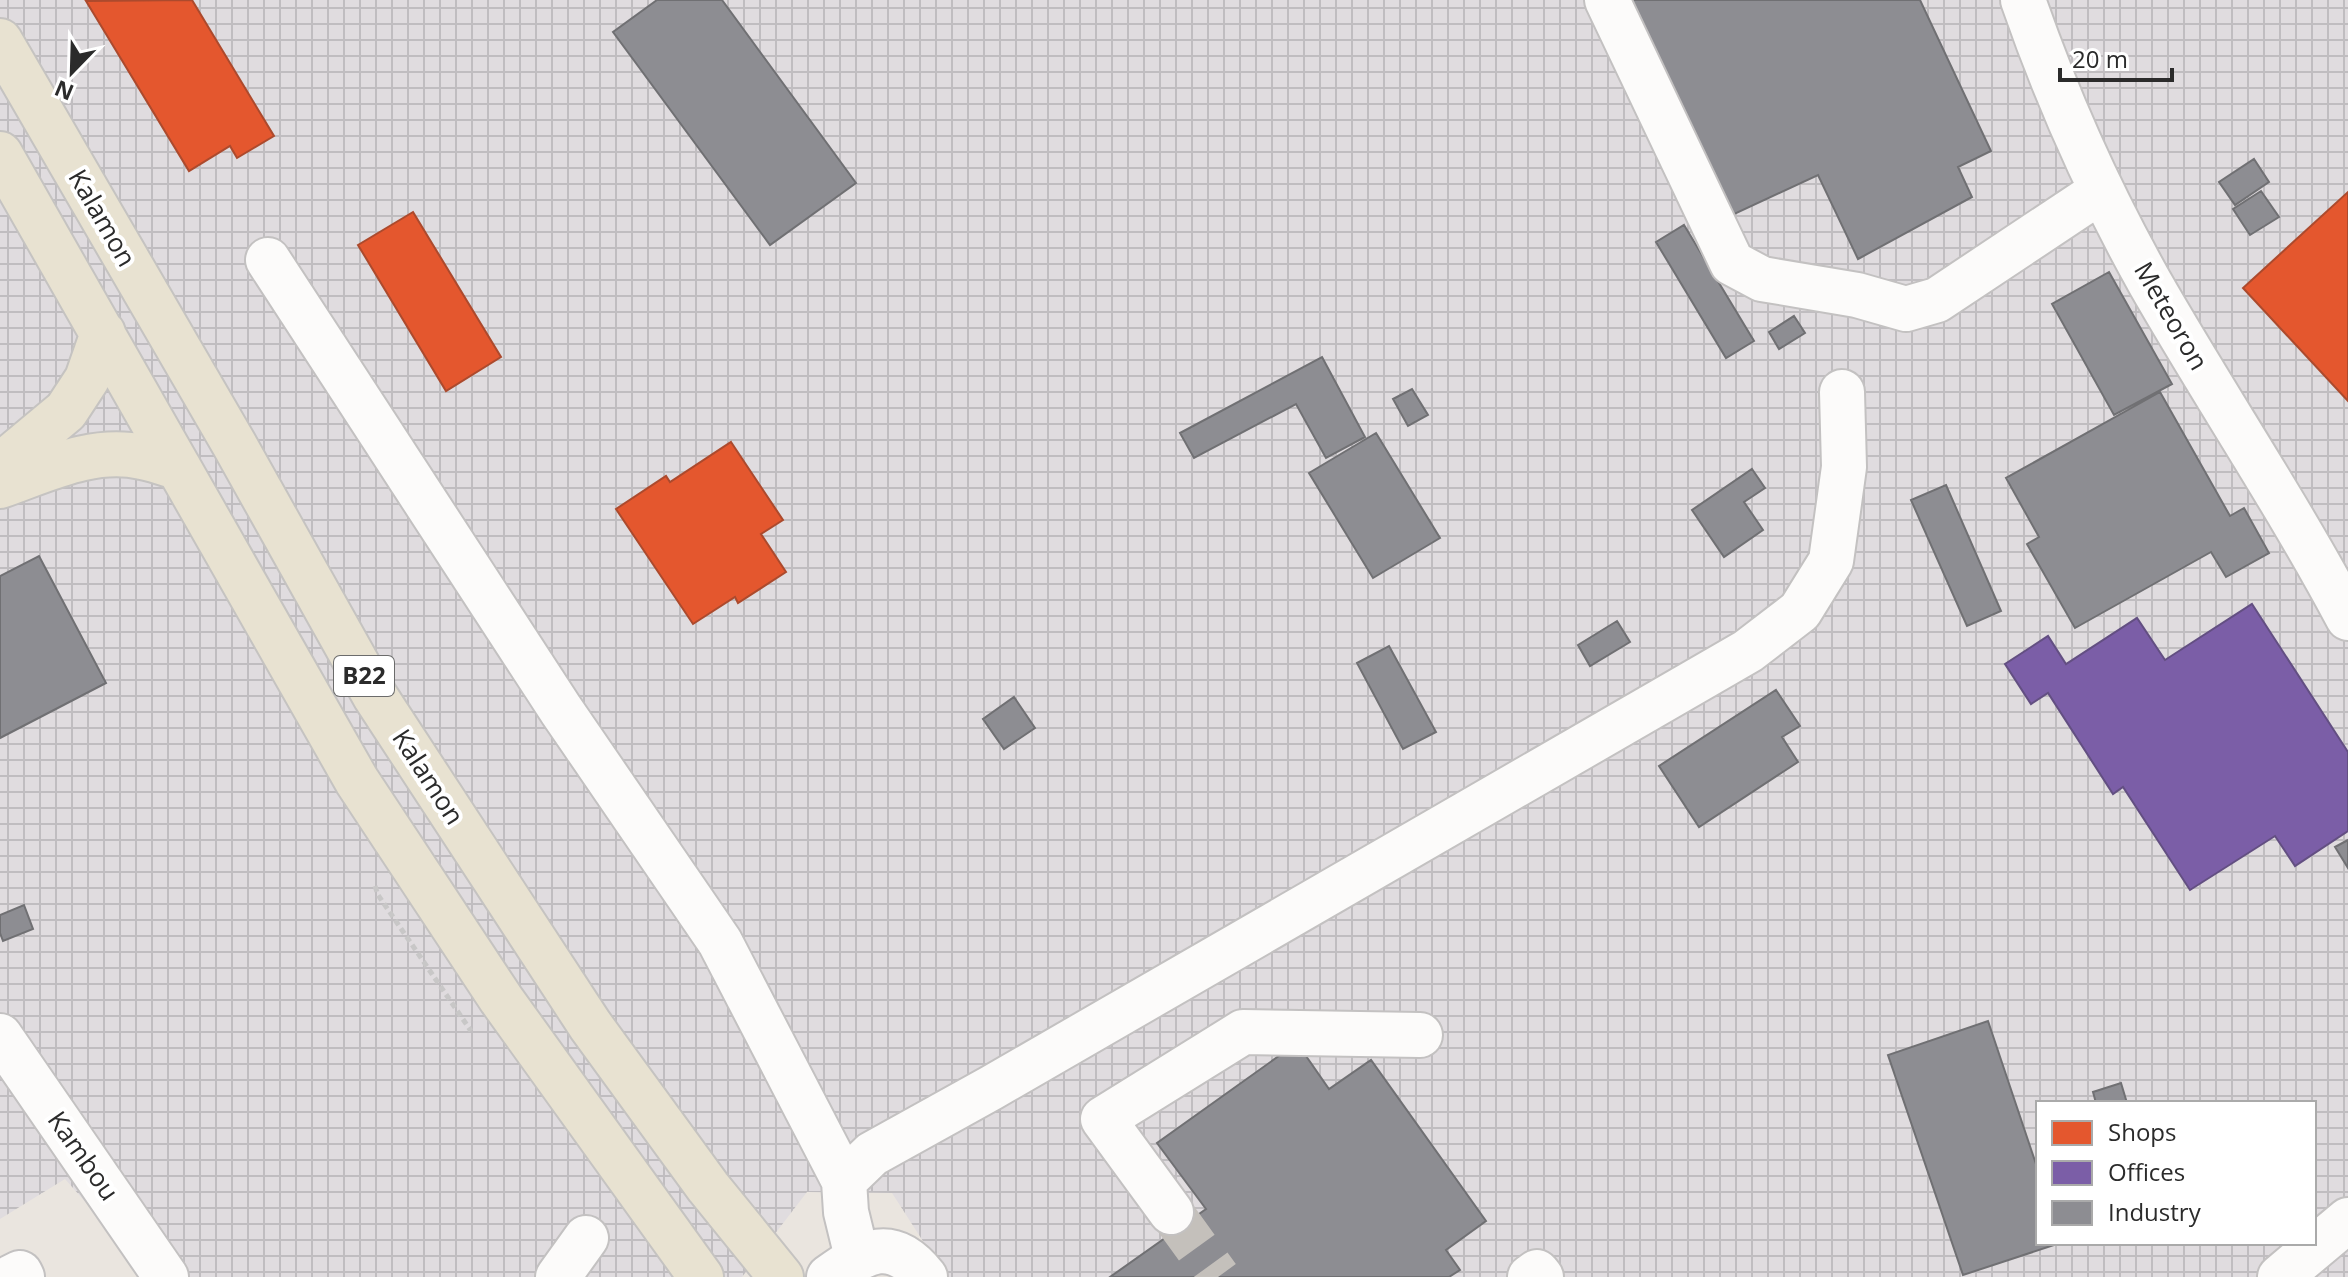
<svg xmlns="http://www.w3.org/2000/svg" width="2348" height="1277" viewBox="0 0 2348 1277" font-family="'Open Sans',sans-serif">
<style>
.industrial{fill:url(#industrial-grid);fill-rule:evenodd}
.shops{fill:#e4572e;stroke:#ac4a2d;stroke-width:2}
.offices{fill:#7b5ea7;stroke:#634f82;stroke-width:2}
.industry{fill:#8d8d92;stroke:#707073;stroke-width:2}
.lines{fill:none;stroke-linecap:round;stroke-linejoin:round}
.minor-tunnel{stroke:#c4c0bb;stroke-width:44;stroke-dasharray:44 22;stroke-linecap:butt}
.minor-casing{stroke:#c3c1c1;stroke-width:48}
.major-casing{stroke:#c5c3c1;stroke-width:48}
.path{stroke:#c8c7c7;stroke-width:5;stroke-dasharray:6 4;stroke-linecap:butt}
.minor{stroke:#fcfbfa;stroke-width:44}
.major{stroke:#e8e2d1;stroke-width:44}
.labels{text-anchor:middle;stroke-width:8;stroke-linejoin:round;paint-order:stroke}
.shield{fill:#fff;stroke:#6b6b6b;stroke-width:2}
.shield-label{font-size:24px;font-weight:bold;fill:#2b2b2b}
.street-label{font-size:26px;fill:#2b2b2b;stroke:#fff}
</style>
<defs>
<pattern id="industrial-grid" width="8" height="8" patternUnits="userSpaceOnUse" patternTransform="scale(2)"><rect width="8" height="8" fill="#e0dcdf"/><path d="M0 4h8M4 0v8" fill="none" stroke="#c0bdc0"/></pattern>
</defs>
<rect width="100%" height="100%" fill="#eae5df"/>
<path class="industrial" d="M0 0H2348V1277H946L892 1193 807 1192 742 1277H152L65 1179 0 1219ZM2038 1103H2314V1243H2038Z"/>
<path class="shops" d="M192 0 274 136 237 158 230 146 189 171 86 1Z
M2348 192V401L2243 288Z
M413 212 501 357 446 391 358 245Z
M731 442 783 520 761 534 786 572 738 603 735 597 693 624 616 509 666 476 670 482Z"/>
<path class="offices" d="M2252 604 2348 752V831L2295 866 2275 836 2190 890 2123 787 2113 794 2048 693 2031 704 2005 664 2048 636 2066 664 2137 618 2165 660Z"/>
<path class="industry" d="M657 0H722L856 183 770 245 613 32Z
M1627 0H1920L1991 151 1958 167 1972 197 1858 259 1818 175 1730 216Z
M2254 159 2269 182 2235 205 2219 182Z
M2261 191 2279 217 2250 235 2233 209Z
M1684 225 1754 341 1726 358 1656 242Z
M2109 272 2172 384 2114 415 2052 304Z
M1794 316 1805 333 1779 349 1769 332Z
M1322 357 1365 437 1326 458 1296 404 1194 458 1180 433Z
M1412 389 1428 415 1408 426 1393 399Z
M2160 392 2230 516 2244 508 2269 553 2226 577 2211 552 2075 628 2027 544 2039 537 2006 478Z
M1376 433 1440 538 1373 578 1309 473Z
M1752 469 1765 488 1744 502 1763 530 1724 557 1692 510Z
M1946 485 2001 611 1967 626 1911 500Z
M39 556 106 683 0 738V576Z
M1617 621 1630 642 1590 666 1578 645Z
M1389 646 1436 732 1403 749 1357 663Z
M1776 690 1800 726 1782 737 1798 762 1699 827 1659 766Z
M1014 697 1035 728 1004 749 983 719Z
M2348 840V868L2335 847Z
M24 905 33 929 3 941 0 933V915Z
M1988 1021 2038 1170V1243H2060L1963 1275 1888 1055Z
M1297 1043 1329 1089 1371 1060 1486 1221 1446 1250 1460 1270 1449 1277H1110L1206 1209 1157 1143Z
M2121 1083 2127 1103H2096L2093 1092Z"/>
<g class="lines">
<path class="minor-tunnel" d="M1171 1212 1218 1277"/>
<defs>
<path id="minor" d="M1607 0 1732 263 1762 279 1857 295 1906 309 1937 300 2101 191
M2023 0C2057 98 2099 192 2150 283 2214 395 2287 503 2348 618
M268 260 561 710 720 942 844 1181
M0 1036 166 1277
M1171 1212 1103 1119 1243 1032 1420 1035
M857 1257 846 1212 844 1181 872 1154 991 1088 1748 651 1800 611 1831 561 1844 467 1842 392
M12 1277 20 1273 22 1277
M558 1277 586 1238
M829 1277C865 1251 892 1235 925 1277
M1530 1277 1537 1272 1541 1277
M2280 1277 2348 1220"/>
<path id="major" d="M0 41 234 444 375 696 590 1025 708 1187 781 1277
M0 154 357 781 501 999 701 1277
M0 466 66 411 87 379 103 333
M0 486C46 470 93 446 142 457 154 459 167 464 179 468"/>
</defs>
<use href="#minor" class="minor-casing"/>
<use href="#major" class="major-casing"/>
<path class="path" d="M375 886 378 895 471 1031"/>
<use href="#minor" class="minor"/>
<use href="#major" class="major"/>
</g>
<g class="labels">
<rect class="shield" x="334" y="656" width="60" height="40" rx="6"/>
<g class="shield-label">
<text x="364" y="684">B22</text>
</g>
<g class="street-label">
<text transform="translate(102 218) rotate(60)" y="9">Kalamon</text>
<text transform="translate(2171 316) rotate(60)" y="9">Meteoron</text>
<text transform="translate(428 777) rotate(57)" y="9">Kalamon</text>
<text transform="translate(83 1156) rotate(55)" y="9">Kambou</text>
</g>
</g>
<rect x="2036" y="1101" width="280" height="144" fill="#ffffff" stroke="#aaaaaa" stroke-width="2"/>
<rect x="2052" y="1121" width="40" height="24" fill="#e4572e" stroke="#aaaaaa" stroke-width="2"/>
<text x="2108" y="1141" font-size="24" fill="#2b2b2b">Shops</text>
<rect x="2052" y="1161" width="40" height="24" fill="#7b5ea7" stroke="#aaaaaa" stroke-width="2"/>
<text x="2108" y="1181" font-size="24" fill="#2b2b2b">Offices</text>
<rect x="2052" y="1201" width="40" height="24" fill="#8d8d92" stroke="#aaaaaa" stroke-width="2"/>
<text x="2108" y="1221" font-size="24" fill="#2b2b2b">Industry</text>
<g transform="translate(72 72) rotate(203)" stroke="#ffffff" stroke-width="6" paint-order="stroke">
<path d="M0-6L14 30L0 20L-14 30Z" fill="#2b2b2b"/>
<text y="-12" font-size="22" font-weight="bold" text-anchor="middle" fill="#2b2b2b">N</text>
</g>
<path d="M2060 68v12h112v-12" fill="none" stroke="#2b2b2b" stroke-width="4"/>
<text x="2072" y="68" font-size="24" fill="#2b2b2b" stroke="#ffffff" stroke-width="6" paint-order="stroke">20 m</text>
</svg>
